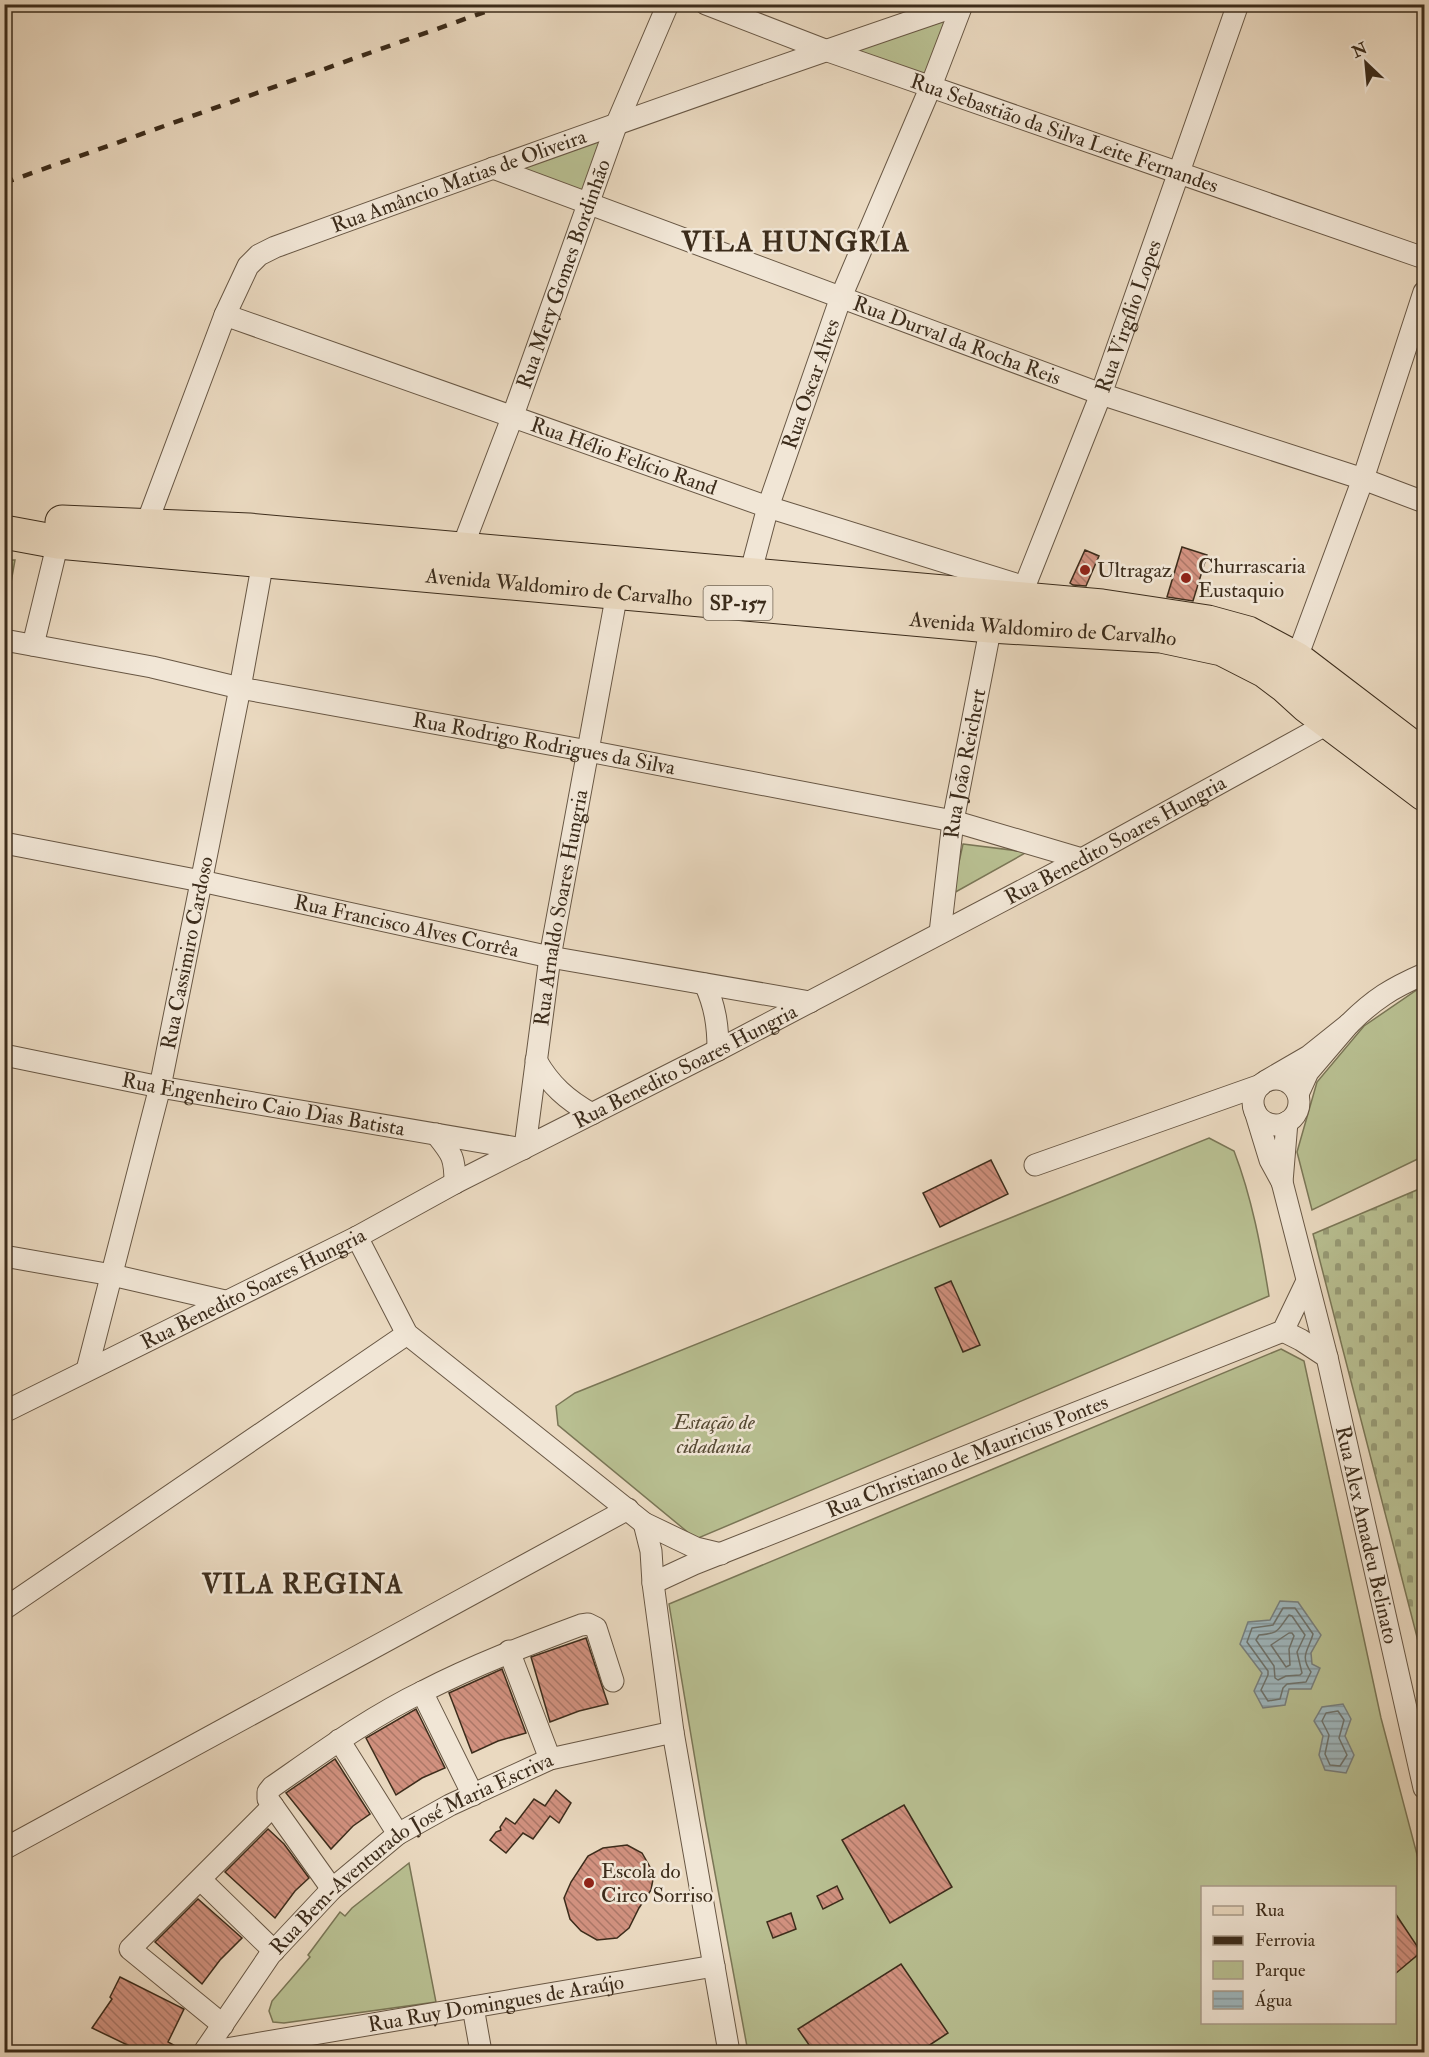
<svg xmlns="http://www.w3.org/2000/svg" width="1429" height="2057" viewBox="0 0 1429 2057" font-family="'IM FELL Double Pica',serif">
<style>
.cemetery{fill:url(#cemetery-stones);stroke:#7a7656;stroke-width:1.5}
.green{fill:#b8bf91;stroke:#7a7656;stroke-width:1.5;fill-rule:evenodd}
.water{fill:url(#water-rules);stroke:#777f7d;stroke-width:1.5}
.lines{fill:none;stroke-linecap:round;stroke-linejoin:round}
.shore{stroke:#6d726c;stroke-width:1.5}
.building{fill:url(#building-back-hatch);stroke:#3c2c1b;stroke-width:1.5}
.minor-casing{stroke:#685744;stroke-width:23}
.primary-casing{stroke:#3c2c1b;stroke-width:35}
.minor{stroke:#f1e6d6;stroke-width:21}
.primary{stroke:#ead9c0;stroke-width:33}
.rail{stroke:#3c2c1b;stroke-width:4.5;stroke-dasharray:10 10;stroke-linecap:butt}
.poi-dot{fill:#8f2418;stroke:#f1e6d6;stroke-width:2}
.labels{text-anchor:middle;stroke-width:5;stroke-linejoin:round;paint-order:stroke}
.shield{fill:#f1e6d6;stroke:#726453;stroke-width:1.5}
.shield-label{font-size:20px;font-weight:bold;fill:#3c2c1b}
.street-label{font-size:21px;fill:#3c2c1b;stroke:#f1e6d6}
.poi-label{font-size:21px;fill:#3c2c1b;stroke:#f1e6d6;text-anchor:start}
.park-label{font-size:21px;font-style:italic;fill:#554933;stroke:#f1e6d6}
.district-label{font-size:27px;font-weight:bold;letter-spacing:1.5px;fill:#3c2c1b;stroke:#f1e6d6}
</style>
<defs>
<pattern id="cemetery-stones" width="16" height="16" patternUnits="userSpaceOnUse" patternTransform="scale(1.5)"><rect width="16" height="16" fill="#b8bf91"/><path d="M2 7V4a2 2 0 0 1 4 0v3zM10 15v-3a2 2 0 0 1 4 0v3z" fill="#979b76"/></pattern>
<pattern id="water-rules" width="6" height="5" patternUnits="userSpaceOnUse" patternTransform="scale(1.5)"><rect width="6" height="5" fill="#9eb7be"/><path d="M0 2.5h6" fill="none" stroke="#82959a"/></pattern>
<pattern id="building-back-hatch" width="6" height="6" patternUnits="userSpaceOnUse" patternTransform="scale(1.5)"><rect width="6" height="6" fill="#d1917f"/><path d="M-1 5l2 2M0 0l6 6M5-1l2 2" fill="none" stroke="#ab7767"/></pattern>
</defs>
<rect width="100%" height="100%" fill="#ead9c0"/>
<filter id="stains"><feTurbulence type="fractalNoise" baseFrequency=".00333" numOctaves="4"/><feColorMatrix values="0 0 0 0 .2 0 0 0 0 .09 0 0 0 0 .02 0 0 0 .5 -.17"/></filter>
<radialGradient id="worn" r=".72"><stop offset=".6" stop-color="#630" stop-opacity="0"/><stop offset="1" stop-color="#630" stop-opacity=".3"/></radialGradient>
<path class="cemetery" d="M1424 1187V1664L1313 1234Z"/>
<path class="green" d="M957 9 930 83 833 49Z
M611 128 587 201 504 167Z
M5 560H15L5 616 4 560Z
M963 844 1027 852 952 894Z
M1424 985V1156L1312 1210 1297 1152 1317 1082 1364 1026Z
M1209 1138 1234 1151C1252 1198 1261 1247 1269 1296L696 1539 558 1425 556 1406 575 1393Z
M1281 1349 1304 1361 1381 1718 1424 1881V2052H748L705 1819 669 1604ZM1202 1888H1394V2022H1202Z
M409 1863 436 2002 284 2023 273 2022 269 2011 272 2001 310 1957 308 1955 340 1912 345 1916 352 1908Z"/>
<path class="water" d="M1280 1601 1298 1602 1321 1635 1311 1653 1312 1664 1320 1668 1311 1689H1289L1285 1705 1263 1708 1254 1691 1262 1673 1240 1644 1248 1622 1270 1620Z
M1343 1704 1351 1719 1345 1736 1354 1755 1346 1773 1325 1770 1319 1755 1323 1736 1314 1721 1322 1707Z"/>
<g class="lines">
<path class="shore" d="M1283 1608H1295L1313 1634C1309 1650 1299 1655 1311 1672L1306 1682 1287 1684 1283 1688 1280 1699 1268 1701 1261 1690 1268 1675V1671L1247 1642 1252 1628 1273 1625Z
M1289 1615 1292 1616 1305 1635 1297 1652 1302 1673 1300 1675 1286 1676 1278 1680 1275 1678 1274 1666 1256 1640 1259 1635C1280 1633 1277 1631 1289 1615Z
M1289 1633H1292L1294 1636 1289 1649 1290 1665 1286 1667 1271 1645Z
M1338 1711 1344 1720 1339 1738 1347 1755 1340 1766 1330 1765 1325 1754 1329 1735 1322 1721 1326 1713Z"/>
</g>
<path class="building" d="M1182 547 1207 555 1193 601 1167 597Z
M1085 550 1099 556 1086 586 1073 585 1070 583Z
M991 1160 1008 1194 940 1227 923 1193Z
M951 1281 980 1345 963 1352 935 1288Z
M586 1638 608 1704 579 1711 550 1722 531 1657Z
M502 1669 526 1733 498 1741 472 1753 449 1693Z
M416 1709 445 1768 422 1778 396 1795 366 1738Z
M335 1759 370 1814 353 1826 331 1849 286 1793Z
M556 1790 571 1803 559 1823 550 1816 533 1839 523 1833 506 1853 490 1840 496 1832 501 1830 500 1827 506 1818 515 1824 534 1799 545 1806Z
M904 1805 952 1887 890 1923 842 1840Z
M268 1829 284 1844 309 1878 295 1891 275 1918 225 1872Z
M627 1845 642 1853 654 1874 651 1890 639 1908 629 1928 617 1938 597 1940 581 1931 570 1919 564 1898 571 1882 588 1856 603 1848Z
M837 1886 843 1899 823 1909 817 1896Z
M198 1899 242 1938 220 1960 202 1984 155 1942Z
M791 1913 796 1929 773 1938 767 1922Z
M1395 1913 1421 1952 1395 1974Z
M901 1964 948 2033 919 2052H814L798 2029Z
M120 1977 184 2009 168 2042 186 2052H142L92 2028 112 1999 110 1997Z"/>
<g class="lines">
<defs>
<g id="minor">
<path id="s1" d="M706 4 825 50 1424 258"/>
<path id="s2" d="M493 168 1101 394 1363 479 1424 502"/>
<path id="s3" d="M225 315 768 507 1025 587"/>
<path id="s4" d="M142 536 225 315 248 266 259 255 275 247C503 164 732 82 962 4"/>
<path id="s5" d="M458 559 512 418 617 123 668 4"/>
<path id="s6" d="M747 586 768 507 841 297 931 86 962 5"/>
<path id="s7" d="M1020 598 1101 394 1238 4"/>
<path id="s8" d="M4 640 152 667 240 688 588 751 953 821 1082 859"/>
<path d="M33 645 58 542"/>
<path d="M1293 668 1363 479 1424 292"/>
<path id="s9" d="M4 843 201 881 550 957 810 1002"/>
<path id="s10" d="M940 933 953 821 993 615"/>
<path d="M705 984C715 1006 718 1025 718 1050"/>
<path d="M1349 1024C1374 999 1392 988 1424 974"/>
<path id="s11" d="M4 1055 160 1087 523 1149"/>
<path d="M536 1060C550 1085 567 1100 592 1114"/>
<circle cx="1276" cy="1102" r="23"/>
<path d="M1266 1081 1309 1056 1349 1024 1308 1072 1298 1094"/>
<path d="M1255 1111 1270 1160 1282 1182 1287 1122"/>
<path d="M436 1134C452 1154 455 1157 455 1183"/>
<path id="s12" d="M525 1147 550 957 619 582"/>
<path d="M1035 1165 1261 1085"/>
<path id="s13" d="M1282 1182 1327 1357 1424 1788"/>
<path d="M357 1237 407 1334 644 1523 696 1548 721 1554"/>
<path d="M4 1256 112 1275 225 1301"/>
<path d="M1283 1331 1301 1340 1327 1357"/>
<path id="s14" d="M87 1370 160 1087 240 688 265 550"/>
<path id="s15" d="M4 1412 357 1237 455 1183 718 1050 1082 859 1329 723 1336 717"/>
<path d="M644 1523 651 1551 653 1583 673 1732 729 2052"/>
<path id="s16" d="M653 1583 694 1564 1283 1331 1307 1281"/>
<path d="M4 1609 407 1334"/>
<path d="M509 1651 550 1759"/>
<path d="M422 1692 473 1795"/>
<path d="M339 1740 398 1834"/>
<path d="M4 1849 628 1509"/>
<path d="M201 1880 274 1951"/>
<path d="M332 1889 268 1799V1792L272 1787C321 1753 370 1717 424 1691 475 1665 527 1645 581 1625L588 1624 596 1628 613 1681"/>
<path d="M473 2007 481 2052"/>
<path d="M223 2025 130 1949 273 1806"/>
<path id="s17" d="M204 2052 270 1955 332 1889 398 1834 450 1805 550 1759 673 1732"/>
<path id="s18" d="M208 2052 714 1966"/>
</g>
<g id="primary">
<path d="M62 522 249 530 1102 606 1208 622 1248 633 1297 659 1424 756"/>
<path id="s19" d="M4 532 58 542 244 559 990 626 1161 636 1222 649 1265 671 1285 686 1307 706 1424 794"/>
</g>
</defs>
<use href="#minor" class="minor-casing"/>
<use href="#primary" class="primary-casing"/>
<use href="#minor" class="minor"/>
<use href="#primary" class="primary"/>
<path class="rail" d="M4 183 507 4"/>
</g>
<g class="poi-dot">
<circle cx="1085" cy="570" r="6"/>
<circle cx="1186" cy="578" r="6"/>
<circle cx="589" cy="1883" r="6"/>
</g>
<g class="labels">
<rect class="shield" x="703.5" y="586" width="69" height="34" rx="4.5"/>
<g class="shield-label">
<text x="738" y="610">SP-157</text>
</g>
<g class="street-label">
<text dy="7" stroke="none"><textPath href="#s1" startOffset="381">Rua Sebastião da Silva Leite Fernandes</textPath></text>
<text dy="7" stroke="none"><textPath href="#s4" startOffset="519">Rua Amâncio Matias de Oliveira</textPath></text>
<text dy="7" stroke="none"><textPath href="#s5" startOffset="304">Rua Mery Gomes Bordinhão</textPath></text>
<text dy="7" stroke="none"><textPath href="#s7" startOffset="302">Rua Virgílio Lopes</textPath></text>
<text dy="7" stroke="none"><textPath href="#s2" startOffset="495">Rua Durval da Rocha Reis</textPath></text>
<text dy="7" stroke="none"><textPath href="#s6" startOffset="212">Rua Oscar Alves</textPath></text>
<text dy="7" stroke="none"><textPath href="#s3" startOffset="423">Rua Hélio Felício Rand</textPath></text>
<text dy="7" stroke="none"><textPath href="#s19" startOffset="558">Avenida Waldomiro de Carvalho</textPath></text>
<text dy="7" stroke="none"><textPath href="#s19" startOffset="1044">Avenida Waldomiro de Carvalho</textPath></text>
<text dy="7" stroke="none"><textPath href="#s8" startOffset="550">Rua Rodrigo Rodrigues da Silva</textPath></text>
<text dy="7" stroke="none"><textPath href="#s10" startOffset="171">Rua João Reichert</textPath></text>
<text dy="7" stroke="none"><textPath href="#s15" startOffset="1250">Rua Benedito Soares Hungria</textPath></text>
<text dy="7" stroke="none"><textPath href="#s12" startOffset="242">Rua Arnaldo Soares Hungria</textPath></text>
<text dy="7" stroke="none"><textPath href="#s9" startOffset="411">Rua Francisco Alves Corrêa</textPath></text>
<text dy="7" stroke="none"><textPath href="#s14" startOffset="429">Rua Cassimiro Cardoso</textPath></text>
<text dy="7" stroke="none"><textPath href="#s15" startOffset="764">Rua Benedito Soares Hungria</textPath></text>
<text dy="7" stroke="none"><textPath href="#s11" startOffset="264">Rua Engenheiro Caio Dias Batista</textPath></text>
<text dy="7" stroke="none"><textPath href="#s15" startOffset="278">Rua Benedito Soares Hungria</textPath></text>
<text dy="7" stroke="none"><textPath href="#s16" startOffset="339">Rua Christiano de Mauricius Pontes</textPath></text>
<text dy="7" stroke="none"><textPath href="#s13" startOffset="363">Rua Alex Amadeu Belinato</textPath></text>
<text dy="7" stroke="none"><textPath href="#s17" startOffset="294">Rua Bem-Aventurado José Maria Escriva</textPath></text>
<text dy="7" stroke="none"><textPath href="#s18" startOffset="292">Rua Ruy Domingues de Araújo</textPath></text>
</g>
<g class="poi-label">
<text x="1198" y="573">Churrascaria<tspan x="1198" dy="24">Eustaquio</tspan></text>
<text x="1097" y="577">Ultragaz</text>
<text x="601" y="1878">Escola do<tspan x="601" dy="24">Circo Sorriso</tspan></text>
</g>
<g class="park-label">
<text x="714" y="1429">Estação de<tspan x="714" dy="24">cidadania</tspan></text>
</g>
<g class="district-label">
<text x="796" y="251">VILA HUNGRIA</text>
<text x="303" y="1593">VILA REGINA</text>
</g>
</g>
<rect width="1429" height="2057" fill="none" stroke="#ead9c0" stroke-width="24"/>
<rect x="6" y="6" width="1417" height="2045" fill="none" stroke="#3c2c1b" stroke-width="3"/>
<rect x="12" y="12" width="1405" height="2033" fill="none" stroke="#3c2c1b" stroke-width="1.5"/>
<rect x="1201" y="1886" width="195" height="138" fill="#f1e6d6" stroke="#a99c8b" stroke-width="1.5"/>
<rect x="1213" y="1906" width="30" height="9" fill="#ead9c0" stroke="#a99c8b" stroke-width="1.5"/>
<text x="1255" y="1916" font-size="18" fill="#3c2c1b">Rua</text>
<rect x="1213" y="1936" width="30" height="9" fill="#3c2c1b" stroke="#a99c8b" stroke-width="1.5"/>
<text x="1255" y="1946" font-size="18" fill="#3c2c1b">Ferrovia</text>
<rect x="1213" y="1961" width="30" height="18" fill="#b8bf91" stroke="#a99c8b" stroke-width="1.5"/>
<text x="1255" y="1976" font-size="18" fill="#3c2c1b">Parque</text>
<rect x="1213" y="1991" width="30" height="18" fill="url(#water-rules)" stroke="#a99c8b" stroke-width="1.5"/>
<text x="1255" y="2006" font-size="18" fill="#3c2c1b">Água</text>
<g transform="translate(1366 63) rotate(334)" stroke="#f1e6d6" stroke-width="4.5" paint-order="stroke">
<path d="M0-4.5L10 22L0 15L-10 22Z" fill="#3c2c1b"/>
<text y="-9" font-size="16" font-weight="bold" text-anchor="middle" fill="#3c2c1b">N</text>
</g>
<rect width="100%" height="100%" filter="url(#stains)"/>
<rect width="100%" height="100%" fill="url(#worn)"/>
</svg>
